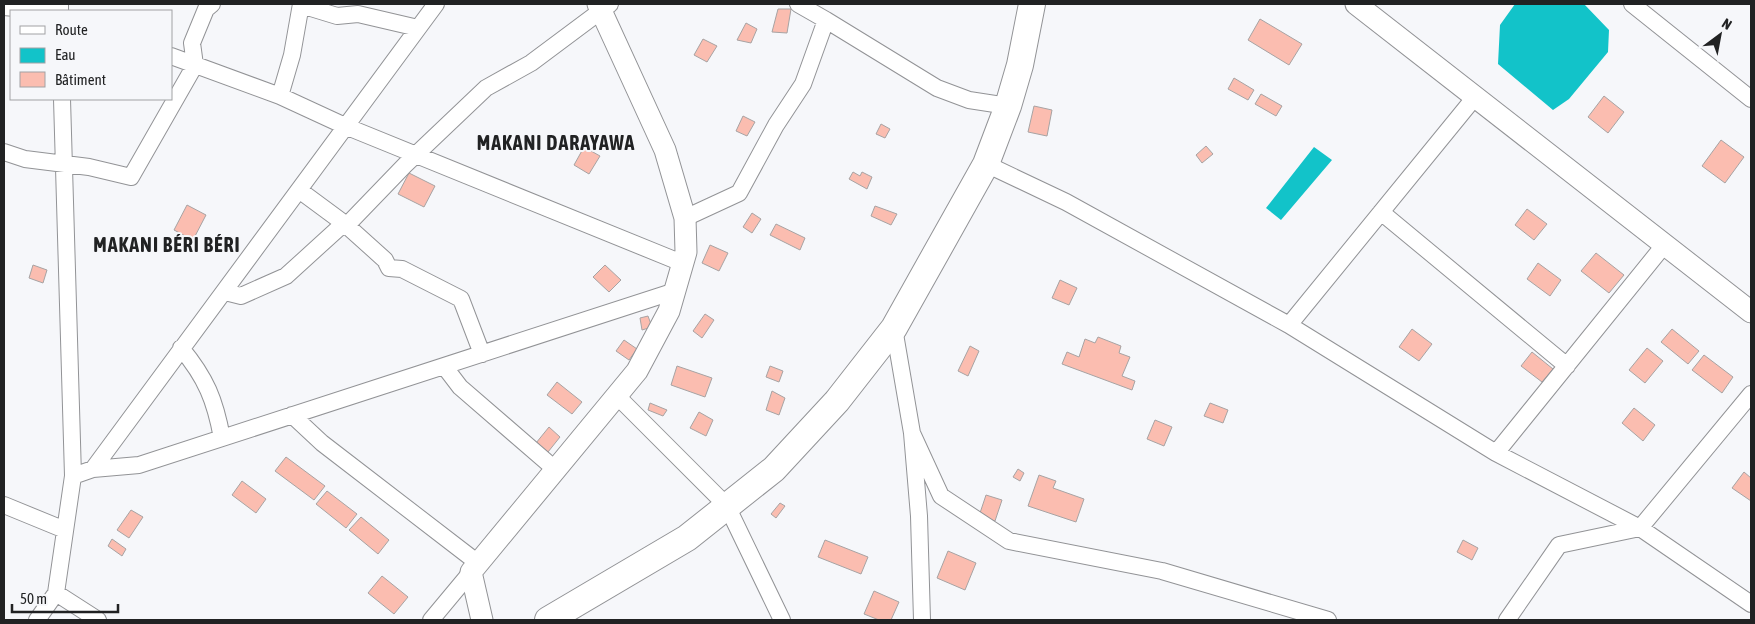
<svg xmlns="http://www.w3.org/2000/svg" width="1755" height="624" viewBox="0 0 1755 624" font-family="'Asap Condensed',sans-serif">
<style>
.water{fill:#12c3c9}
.building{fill:#fbbdb0;stroke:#a7a3a3}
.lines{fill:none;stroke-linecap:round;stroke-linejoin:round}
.minor-casing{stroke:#929396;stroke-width:18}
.tertiary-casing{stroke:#929396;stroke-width:23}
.primary-casing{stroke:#929396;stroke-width:28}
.minor{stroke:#fff;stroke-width:16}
.tertiary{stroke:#fff;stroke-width:21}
.primary{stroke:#fff;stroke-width:26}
.labels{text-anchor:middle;stroke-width:4;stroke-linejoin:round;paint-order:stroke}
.district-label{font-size:20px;font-weight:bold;letter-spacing:1px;fill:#212223;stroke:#f6f7fa}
</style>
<rect width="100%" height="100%" fill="#f6f7fa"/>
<path class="water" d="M1515 4H1584L1609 30 1608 52 1569 99 1553 110 1498 64 1500 25Z
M1314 147 1332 160 1281 220 1266 208Z"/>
<path class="building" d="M778 9H791L787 33 772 32Z
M1260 19 1302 44 1289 65 1248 40Z
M746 23 757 29 751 43 737 40Z
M703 39 717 46 707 62 694 55Z
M1234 78 1254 90 1248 100 1228 89Z
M1261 94 1282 106 1276 116 1255 104Z
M1604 96 1624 112 1608 133 1588 117Z
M1034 106 1052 110 1047 136 1028 132Z
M743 116 755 122 747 136 736 131Z
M881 124 890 129 885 138 876 134Z
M1721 140 1744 157 1725 183 1702 166Z
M1206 146 1213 154 1202 163 1196 155Z
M584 147 600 156 589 174 574 165Z
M853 172 860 176 862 172 872 177 867 189 849 179Z
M409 173 435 186 424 207 398 194Z
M187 205 206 215 193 240 174 230Z
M875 206 897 214 891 225 871 216Z
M1527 209 1547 224 1534 240 1515 225Z
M752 213 761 219 752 233 743 227Z
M776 224 805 238 800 250 770 235Z
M710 245 728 253 719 271 702 263Z
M1596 253 1624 275 1609 293 1581 271Z
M1538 263 1561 280 1550 296 1527 279Z
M33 265 47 270 43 283 29 278Z
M605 265 621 280 609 292 593 277Z
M1060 280 1077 288 1069 305 1052 298Z
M705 314 714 320 702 338 693 331Z
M648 316 652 327 642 330 640 318Z
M1412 329 1432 344 1419 361 1399 347Z
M1672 329 1699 351 1688 364 1661 342Z
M1098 337 1121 346 1119 353 1130 357 1122 376 1135 381 1132 390 1062 364 1067 352 1079 357 1085 339 1095 343Z
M624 340 637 349 629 360 616 351Z
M970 346 979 351 968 376 958 371Z
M1647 348 1663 361 1645 383 1629 370Z
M1532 352 1553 369 1542 382 1521 366Z
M1704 355 1733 377 1722 393 1692 370Z
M677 366 712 378 705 397 671 385Z
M770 366 783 371 779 382 766 377Z
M557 382 582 402 572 414 547 395Z
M772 391 785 398 779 415 766 410Z
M650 403 667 410 663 416 648 410Z
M1210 403 1228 410 1223 423 1204 416Z
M1634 408 1655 425 1643 441 1622 423Z
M699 412 713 420 706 436 690 428Z
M1155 420 1172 427 1164 446 1147 439Z
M549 427 560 437 548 452 536 443Z
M286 457 325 486 314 500 275 471Z
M1018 469 1024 473 1020 481 1013 477Z
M1744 472 1751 478V501L1732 488Z
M1039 475 1056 481 1053 488 1084 499 1076 522 1028 506Z
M242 481 266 499 256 513 232 495Z
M327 491 357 514 346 528 316 504Z
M986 495 1002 500 995 521 979 516Z
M780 503 785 506 776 518 771 514Z
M131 510 143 517 129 538 117 530Z
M361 517 389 540 378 554 349 530Z
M112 539 126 549 122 556 108 546Z
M825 540 868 557 861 574 818 557Z
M1463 540 1478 548 1472 560 1457 552Z
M948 551 976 563 965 590 937 578Z
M382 576 408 597 394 614 368 593Z
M874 591 899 602 891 620H879L864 614Z"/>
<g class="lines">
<defs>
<path id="minor" d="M60 4V11
M1632 4 1751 99
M301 5 337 16 358 14 418 28
M4 7 47 11
M826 20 937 88 969 100 1008 106
M171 56 280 96 345 126 682 263
M280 96 292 55 301 4
M62 99 73 476 56 593 98 620
M4 152 25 159 89 167 131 177 195 65 192 43 206 9 212 4
M986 164 1066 202 1289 325 1496 453 1640 528 1751 604
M299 190 345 224 385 260 389 268 402 269 461 299 482 354
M1381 212 1567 366
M685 218 739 193 776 125 803 84 826 20 798 4
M225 292 241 296 286 276 341 226 350 222 405 165 486 88 531 63 610 4
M1289 325 1475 97
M894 328 912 433 919 516 922 620
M181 348C206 378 215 400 222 438
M444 366 460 387 556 470
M617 396 727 506 782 620
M292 415 322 443 478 563
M912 433 941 496 1009 541 1162 571 1328 620
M1496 453 1665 244
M93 469 139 465 675 291
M73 476 93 469 436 4
M4 505 65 530
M37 620 56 593
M431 620 471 572
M1507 620 1559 545 1640 528 1751 394"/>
<path id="tertiary" d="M1356 4 1751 312
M482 620 471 572 637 371 669 311 686 252 685 218 665 150 598 4"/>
<path id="primary" d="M548 620 687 538 774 469 837 401 894 328 986 164 1008 106 1020 65 1032 4"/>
</defs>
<use href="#minor" class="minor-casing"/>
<use href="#tertiary" class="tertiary-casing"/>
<use href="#primary" class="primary-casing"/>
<use href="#minor" class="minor"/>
<use href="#tertiary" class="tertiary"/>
<use href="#primary" class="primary"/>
</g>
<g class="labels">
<g class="district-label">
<text x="556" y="150">MAKANI DARAYAWA</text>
<text x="167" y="252">MAKANI BÉRI BÉRI</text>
</g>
</g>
<rect width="1755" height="624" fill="none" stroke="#212223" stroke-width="10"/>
<rect x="10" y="10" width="162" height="90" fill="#f6f7fa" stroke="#a1a2a4"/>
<rect x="20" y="26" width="25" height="8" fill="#ffffff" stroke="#a1a2a4"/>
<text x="55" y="35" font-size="15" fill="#212223">Route</text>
<rect x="20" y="48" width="25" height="15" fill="#12c3c9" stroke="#a1a2a4"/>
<text x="55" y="60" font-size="15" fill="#212223">Eau</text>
<rect x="20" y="72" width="25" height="15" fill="#fbbdb0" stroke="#a1a2a4"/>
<text x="55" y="85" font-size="15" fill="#212223">Bâtiment</text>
<g transform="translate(1720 35) rotate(32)" stroke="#f6f7fa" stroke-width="4" paint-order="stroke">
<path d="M0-4L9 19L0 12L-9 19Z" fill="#212223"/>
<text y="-8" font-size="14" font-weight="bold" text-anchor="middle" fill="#212223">N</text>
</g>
<path d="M12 604v8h106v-8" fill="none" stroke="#212223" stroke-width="2.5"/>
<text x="20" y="604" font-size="15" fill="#212223" stroke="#f6f7fa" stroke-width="4" paint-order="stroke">50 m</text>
</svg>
